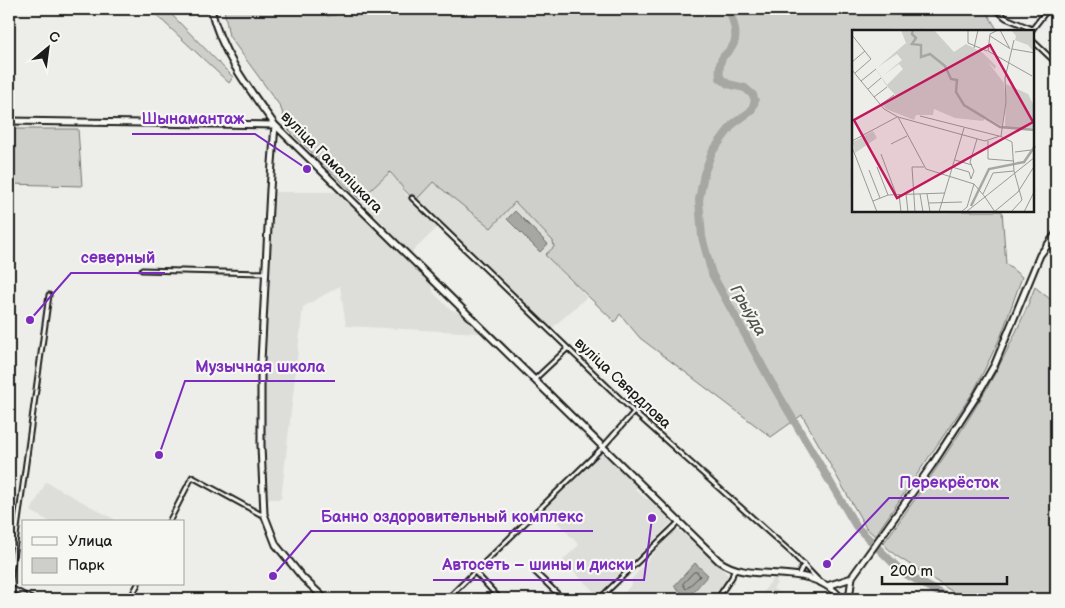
<svg xmlns="http://www.w3.org/2000/svg" width="1065" height="608" viewBox="0 0 1065 608" font-family="'Balsamiq Sans',sans-serif">
<style>
.built{fill:#ddddda}
.green{fill:#cececb;stroke:#757574}
.water{fill:#a6a6a3;stroke:#6f6f6d}
.lines{fill:none;stroke-linecap:round;stroke-linejoin:round}
.shore{stroke:#535352;stroke-width:1}
.river{stroke:#a6a6a3;stroke-width:8}
.street-casing{stroke:#1c1c1c;stroke-width:7}
.secondary-casing{stroke:#1c1c1c;stroke-width:9}
.street{stroke:#f6f6f2;stroke-width:3}
.secondary{stroke:#f6f6f2;stroke-width:5}
.labels{text-anchor:middle;stroke-width:4.5;stroke-linejoin:round;paint-order:stroke}
.street-label{font-size:15px;fill:#1c1c1c;stroke:#f6f6f2}
.water-label{font-size:16px;font-style:italic;fill:#535352;stroke:#f6f6f2}
.inset-river{fill:none;stroke:#a6a6a3;stroke-width:2.5}
.inset-road{fill:none;stroke:#999997;stroke-width:1}
.view{fill:#c2185b;fill-opacity:0.15;stroke:#c2185b;stroke-width:2.5}
.inset-edge{fill:none;stroke:#1c1c1c;stroke-width:2.5}
.leader{fill:none;stroke:#7b2cbf;stroke-width:2}
.callout-dot{fill:#7b2cbf;stroke:#f6f6f2;stroke-width:2}
.callout-label{font-size:16px;text-anchor:middle;font-weight:bold;fill:#7b2cbf;stroke:#f6f6f2;stroke-width:4.5;stroke-linejoin:round;paint-order:stroke}
</style>
<rect width="100%" height="100%" fill="#edede9"/>
<filter id="ink" filterUnits="userSpaceOnUse"><feTurbulence type="fractalNoise" baseFrequency=".02" numOctaves="2"/><feDisplacementMap in="SourceGraphic" scale="10" xChannelSelector="R" yChannelSelector="G"/><feConvolveMatrix kernelMatrix="1 2 1 2 8 2 1 2 1" color-interpolation-filters="sRGB"/></filter>
<g filter="url(#ink)">
<path class="built" d="M390 172 399 182 405 193 438 227 411 253 360 200Z
M432 182 491 228 514 201 554 241V247L546 256 587 297 552 328 416 200Z
M273 192H340L432 285 433 292 450 309 460 313 480 333 346 326 340 286 303 307 281 499H266L263 416Z
M600 454H605L637 487 635 489 646 499H649L672 522 597 595 563 560 579 545 545 509Z
M46 482 101 512 119 522H50L31 511Z
M674 529 680 531 729 576 711 599H619L632 584 631 580Z
M775 576 777 583 773 589 785 596 783 599H758Z"/>
<path class="green" d="M150 9H166L233 77 229 83Z
M224 9H327V16L336 15 335 9H985L998 31H854V211H1002L1006 264 1022 277 1001 336 974 391 875 536 866 528 802 415 771 437 640 338 620 314 615 322 545 255 554 247 553 241 515 202 491 228 433 182 416 200C402 191 401 183 390 172L360 200 289 130 280 106 229 36Z
M9 129H78L82 186 9 184Z
M1035 287 1056 304V599H964L895 555 883 544C942 462 999 382 1035 287Z"/>
<path class="water" d="M515 211 548 244 540 252 507 219Z
M695 563 708 575 688 598 674 586Z"/>
<g class="lines">
<path class="shore" d="M694 572H697L700 576 686 589 683 584Z"/>
<path class="river" d="M729 9C732 19 737 29 735 40 731 58 717 48 720 78L728 84 745 88 753 95 755 101 751 111 733 124 712 152 704 174 699 200 702 237 712 274 770 380 856 526 902 572 951 599"/>
<defs>
<path id="street" d="M995 9 1006 18 1032 29
M1031 31 1048 9
M1034 42 1056 63
M412 198 634 412 793 554 818 580
M142 270 266 273
M535 379 567 349
M169 522 192 477 260 514H264
M475 572 500 599
M535 572 563 599
M798 576 804 564
M9 587 49 295
M9 587 32 599
M130 599 138 584
M447 599 602 448 634 412
M599 599 678 523
M717 599 732 577 734 570"/>
<path id="secondary" d="M211 9C221 53 249 89 275 125L719 561C753 586 808 558 842 599
M9 121 275 125
M275 125 270 189 261 361V446L264 514 276 545 303 578 325 599
M827 586 852 578
M849 599 852 577 932 465 976 397 995 364 1040 255 1056 234"/>
</defs>
<use href="#street" class="street-casing"/>
<use href="#secondary" class="secondary-casing"/>
<use href="#street" class="street"/>
<use href="#secondary" class="secondary"/>
</g>
</g>
<g class="labels">
<g class="street-label">
<text transform="translate(332 162) rotate(45)" y="5">вуліца Гамаліцкага</text>
<text transform="translate(623 383) rotate(43)" y="5">вуліца Свярдлова</text>
</g>
<g class="water-label">
<text transform="translate(749 310) rotate(60)" y="6">Грыўда</text>
</g>
</g>
<g transform="translate(852 30)">
<rect width="182" height="182" fill="#edede9"/>
<path d="M49 0H82L102 22 114 14 131 23 144 36 143 39 136 32 152 53 154 71 150 96 134 87 131 91 103 88 82 79 81 85H64L62 90 34 79 30 74 42 65 46 68 34 55 22 36 35 55 51 39 47 34 32 45 50 30 45 24 26 37 54 13ZM159 0H182V22L176 15 163 10 164 6ZM154 54 176 64 182 76V100L153 97ZM21 101 25 108 3 123 1 112Z" fill="#cececb"/>
<path class="inset-river" d="M61 0 60 4 64 8 60 14 69 15V27L78 24 93 36 99 49 105 50 104 62 112 75 148 97 183 100M119 176 137 139 172 132 183 116"/>
<path class="inset-road" d="M116 0V13L135 21M146 0 138 4 136 21 180 46M148 0 158 19M0 5 19 29 3 43M138 6 157 18M122 18 126 0M160 19 183 23M0 32 13 21M0 40 32 79 46 87 133 111 148 106 160 112 162 141 170 170 159 182M9 51 24 39M16 59 29 48M22 67 35 57M28 75 42 65M68 86 147 106M46 87 74 139 122 154 133 167M149 106 154 72 153 48 162 10M0 111 45 87M136 111V129L162 131M39 114 55 106M0 117 25 182M163 122 179 120M29 124 44 164M103 130 120 135M25 137 36 165M100 137 117 142 119 149M17 140 28 168M119 149 122 141 118 132 125 109M47 164 49 182M54 164 56 182M68 164 71 182M75 164 78 182M131 164 141 143 162 141M133 167 143 182M21 171 36 165 93 163M77 173 110 172M61 182H77M63 182 60 137H72M87 182 112 98M109 182 115 177 122 154M114 182 183 127M142 182 166 162 183 135M172 182 183 160"/>
<path class="view" d="M138 15 181 92 45 168 2 90Z"/>
<rect width="182" height="182" class="inset-edge"/>
</g>
<path class="leader" d="M307 169L255 134H132M30 320L71 273H165M159 455L185 381H335M827 564L889 498H1009M273 576L311 531H593M652 518L644 580H433"/>
<g class="callout-dot">
<circle cx="307" cy="169" r="5"/>
<circle cx="30" cy="320" r="5"/>
<circle cx="159" cy="455" r="5"/>
<circle cx="827" cy="564" r="5"/>
<circle cx="273" cy="576" r="5"/>
<circle cx="652" cy="518" r="5"/>
</g>
<g class="callout-label">
<text x="193" y="124">Шынамантаж</text>
<text x="118" y="263">северный</text>
<text x="260" y="372">Музычная школа</text>
<text x="949" y="488">Перекрёсток</text>
<text x="452" y="522">Банно оздоровительный комплекс</text>
<text x="538" y="570">Автосеть – шины и диски</text>
</g>
<rect width="1065" height="608" fill="none" stroke="#f6f6f2" stroke-width="30"/>
<rect x="15" y="15" width="1035" height="578" fill="none" stroke="#1c1c1c" stroke-width="2" filter="url(#ink)"/>
<rect x="22" y="520" width="162" height="65" fill="#f6f6f2" stroke="#9f9f9c"/>
<rect x="32" y="537" width="25" height="8" fill="#f6f6f2" stroke="#9f9f9c"/>
<text x="68" y="546" font-size="15" fill="#1c1c1c">Улица</text>
<rect x="32" y="558" width="25" height="15" fill="#cececb" stroke="#9f9f9c"/>
<text x="68" y="570" font-size="15" fill="#1c1c1c">Парк</text>
<g transform="translate(48 48) rotate(29)" stroke="#f6f6f2" stroke-width="4" paint-order="stroke">
<path d="M0-4L9 19L0 12L-9 19Z" fill="#1c1c1c"/>
<text y="-8" font-size="14" font-weight="bold" text-anchor="middle" fill="#1c1c1c">С</text>
</g>
<path d="M882 576v8h125v-8" fill="none" stroke="#1c1c1c" stroke-width="2.5"/>
<text x="890" y="576" font-size="15" fill="#1c1c1c" stroke="#f6f6f2" stroke-width="4" paint-order="stroke">200 m</text>
</svg>
